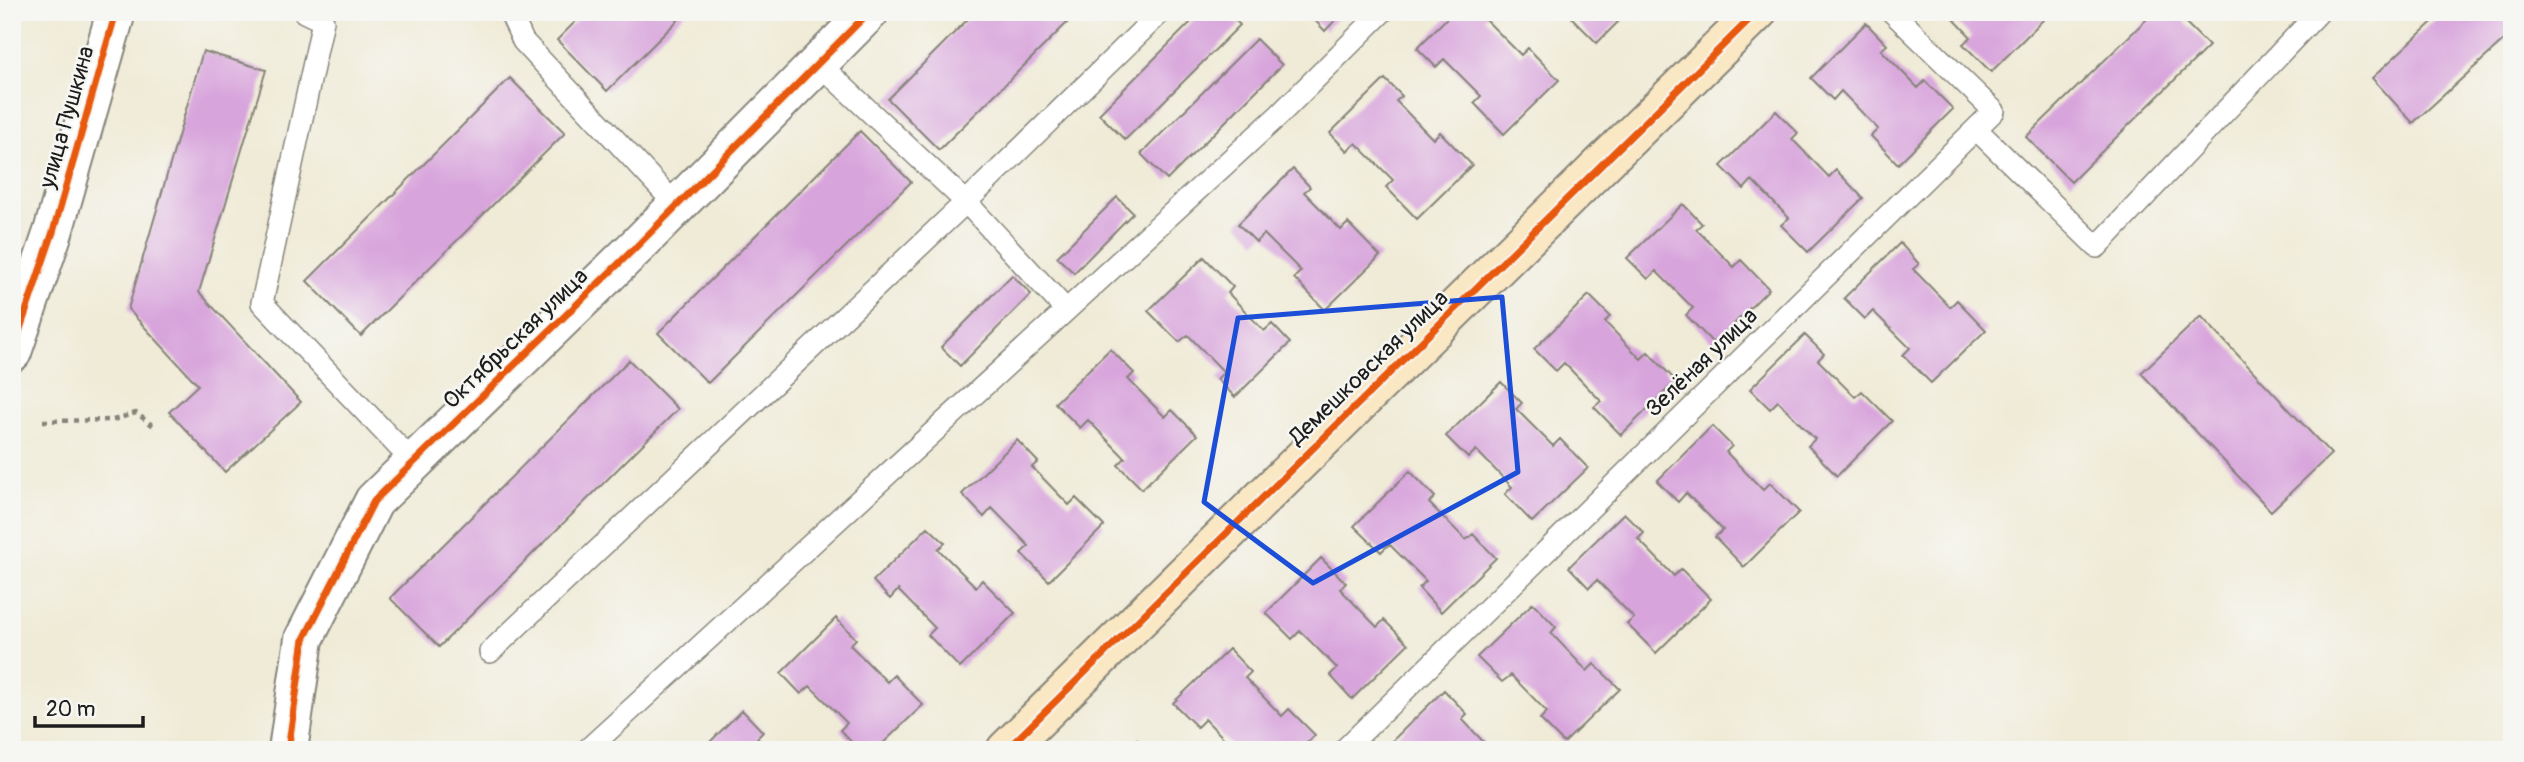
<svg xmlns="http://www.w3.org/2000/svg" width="2524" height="762" viewBox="0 0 2524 762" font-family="Pangolin,sans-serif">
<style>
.building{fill:#d8a4dc}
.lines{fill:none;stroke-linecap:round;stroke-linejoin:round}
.lane-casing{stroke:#86847a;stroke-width:24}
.street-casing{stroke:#86847a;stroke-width:42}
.secondary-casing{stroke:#86847a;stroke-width:42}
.path{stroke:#86847a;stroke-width:4.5;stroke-dasharray:5 5;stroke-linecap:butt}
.lane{stroke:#fff;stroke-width:21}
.street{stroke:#fff;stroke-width:38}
.secondary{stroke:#fae7c3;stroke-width:38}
.cycleway-casing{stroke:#f6f6f2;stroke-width:11}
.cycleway{stroke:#e8590c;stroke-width:7}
.marked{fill:none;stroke:#1d4ed8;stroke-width:5;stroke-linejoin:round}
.labels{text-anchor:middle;stroke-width:5;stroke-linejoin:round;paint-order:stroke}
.street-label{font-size:23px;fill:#1c1c1c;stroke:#f6f6f2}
</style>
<rect width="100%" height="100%" fill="#f6f6f2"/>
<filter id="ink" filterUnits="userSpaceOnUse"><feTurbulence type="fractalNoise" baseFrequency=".0143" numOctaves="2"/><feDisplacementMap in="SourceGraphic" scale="14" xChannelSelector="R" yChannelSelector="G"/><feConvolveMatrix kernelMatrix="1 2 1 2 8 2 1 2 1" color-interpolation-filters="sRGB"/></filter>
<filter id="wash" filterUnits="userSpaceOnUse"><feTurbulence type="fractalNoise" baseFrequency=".00686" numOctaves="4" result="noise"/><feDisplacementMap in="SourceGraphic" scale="28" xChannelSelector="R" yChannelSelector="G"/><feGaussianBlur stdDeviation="1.57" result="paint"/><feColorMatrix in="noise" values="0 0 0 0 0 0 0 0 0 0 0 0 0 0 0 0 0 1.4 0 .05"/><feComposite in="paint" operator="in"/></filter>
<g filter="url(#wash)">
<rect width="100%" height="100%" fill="#f0ebd7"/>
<g id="blocks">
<path class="building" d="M585 12H686L607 91 557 40Z
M975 12H1078L939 150 888 99Z
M1201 12H1227L1240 25 1125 140 1099 114Z
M1307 12H1343L1325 31Z
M1453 12H1490L1484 18 1521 55 1528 48 1559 80 1504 134 1474 103 1481 96 1444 59 1436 67 1417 48Z
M1577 12H1628L1597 43 1572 18Z
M1947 12H2041L2046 17 1991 72 1963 44 1971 37Z
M2154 12H2175L2209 46 2071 182 2026 137Z
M2443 12H2512V33L2413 123 2372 78Z
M1866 23 1887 45 1881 50 1918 88 1925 81 1953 109 1898 164 1871 136 1878 129 1841 91 1833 100 1811 78Z
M1256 39 1282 65 1167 180 1141 154Z
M203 51 266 70 199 292 301 402 225 472 169 412 198 385 128 309Z
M510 78 565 133 361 336 307 281Z
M1385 79 1402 96 1396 101 1433 139 1440 132 1472 165 1417 219 1386 187 1393 180 1356 143 1347 151 1330 133Z
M1776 111 1798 133 1792 139 1829 177 1836 170 1863 198 1808 252 1781 225 1789 218 1752 180 1744 189 1721 166Z
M860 131 911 182 708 383 658 333Z
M1293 169 1310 187 1304 192 1341 230 1348 223 1380 256 1325 310 1294 278 1301 271 1264 234 1256 242 1238 224Z
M1117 197 1133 213 1074 273 1057 257Z
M1683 204 1702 224 1696 229 1734 267 1741 260 1769 289 1714 344 1686 315 1693 308 1656 271 1648 279 1627 258Z
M1900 243 1919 264 1913 269 1950 307 1957 300 1986 330 1931 383 1903 355 1910 348 1873 311 1865 319 1844 298Z
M1204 257 1233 287 1228 293 1264 331 1272 324 1290 343 1235 397 1217 379 1224 372 1188 335 1179 342 1148 311Z
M1012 275 1031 294 960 366 941 347Z
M1589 295 1610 316 1605 322 1641 359 1648 352 1676 381 1621 435 1594 407 1601 401 1564 363 1556 371 1534 349Z
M2201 316 2331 454 2271 511 2141 373Z
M1805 335 1824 354 1818 360 1855 397 1862 391 1892 421 1837 476 1808 446 1815 439 1778 401 1770 409 1750 389Z
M1110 349 1134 373 1128 379 1165 417 1172 410 1197 435 1142 489 1118 465 1125 458 1088 420 1080 428 1055 403Z
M629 360 678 409 439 647 390 598Z
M1501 382 1522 403 1516 409 1553 446 1560 439 1588 468 1532 522 1505 494 1512 487 1476 450 1468 458 1446 436Z
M1712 426 1732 446 1726 452 1763 490 1770 483 1799 512 1744 567 1715 537 1723 530 1686 493 1678 502 1657 481Z
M1017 440 1038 462 1032 467 1069 505 1076 498 1104 526 1049 581 1021 553 1029 546 992 508 984 517 962 494Z
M1410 471 1435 497 1429 503 1466 540 1473 534 1496 558 1441 612 1419 588 1426 581 1389 544 1381 552 1354 526Z
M1624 513 1644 533 1638 539 1674 576 1681 569 1711 599 1656 653 1627 624 1634 618 1597 580 1589 588 1569 567Z
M928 527 945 543 938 549 976 587 982 580 1015 613 960 668 928 635 935 628 898 590 890 599 873 581Z
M1321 558 1346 583 1340 589 1377 627 1384 620 1408 644 1352 699 1330 675 1337 668 1300 631 1292 639 1266 613Z
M1533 603 1556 627 1551 633 1587 671 1594 664 1620 689 1564 743 1540 719 1547 712 1511 675 1502 682 1477 657Z
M836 618 856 639 850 645 887 682 894 675 923 705 876 750H859L840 730 847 723 810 686 801 694 781 673Z
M1229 649 1251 672 1245 678 1282 716 1289 709 1315 735 1300 750H1235L1205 719 1197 727 1173 703Z
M1444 690 1467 714 1462 719 1491 750H1394L1389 744Z
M742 710 763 732 757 738 769 750H702Z
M1137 739 1148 750H1126Z"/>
</g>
</g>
<g filter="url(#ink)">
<use href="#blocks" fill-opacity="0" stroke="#86847a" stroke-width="2"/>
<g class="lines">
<defs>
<path id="lane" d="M304 12 323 21 262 303 414 463
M510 12 523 41 677 206
M818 63 966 202 1066 310
M1976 129 2097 247 2319 12
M490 652 966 202 1161 12
M587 750 1279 115 1382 12
M1344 750 1994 111 1892 12"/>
<path id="street" d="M12 352 53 232 116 12
M288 750 304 639 374 501 637 246 869 12"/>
<path id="secondary" d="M1006 750 1757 12"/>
</defs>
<use href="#lane" class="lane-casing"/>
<use href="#street" class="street-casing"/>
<use href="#secondary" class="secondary-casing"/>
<path class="path" d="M43 421 113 420 136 413 156 428"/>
<use href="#lane" class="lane"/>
<use href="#street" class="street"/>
<use href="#secondary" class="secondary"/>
<defs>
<path id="cycleway" d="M12 352 53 232 116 12
M288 750 304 639 374 501 637 246 869 12
M1006 750 1757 12"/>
</defs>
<use href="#cycleway" class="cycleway-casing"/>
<use href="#cycleway" class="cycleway"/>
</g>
</g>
<path class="marked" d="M1502 297 1518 472 1313 583 1204 502 1238 318Z"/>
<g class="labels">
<g class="street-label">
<text transform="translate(66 117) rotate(-74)" y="8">улица Пушкина</text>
<text transform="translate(515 338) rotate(-44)" y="8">Октябрьская улица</text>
<text transform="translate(1701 362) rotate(-44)" y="8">Зелёная улица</text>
<text transform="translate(1368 367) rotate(-44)" y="8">Демешковская улица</text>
</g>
</g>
<rect width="2524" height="762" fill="none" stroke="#f6f6f2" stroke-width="42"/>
<path d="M35 716v10h108v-10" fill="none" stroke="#1c1c1c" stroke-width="3.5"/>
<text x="46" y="716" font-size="21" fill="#1c1c1c" stroke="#f6f6f2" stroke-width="5" paint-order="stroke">20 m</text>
</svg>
